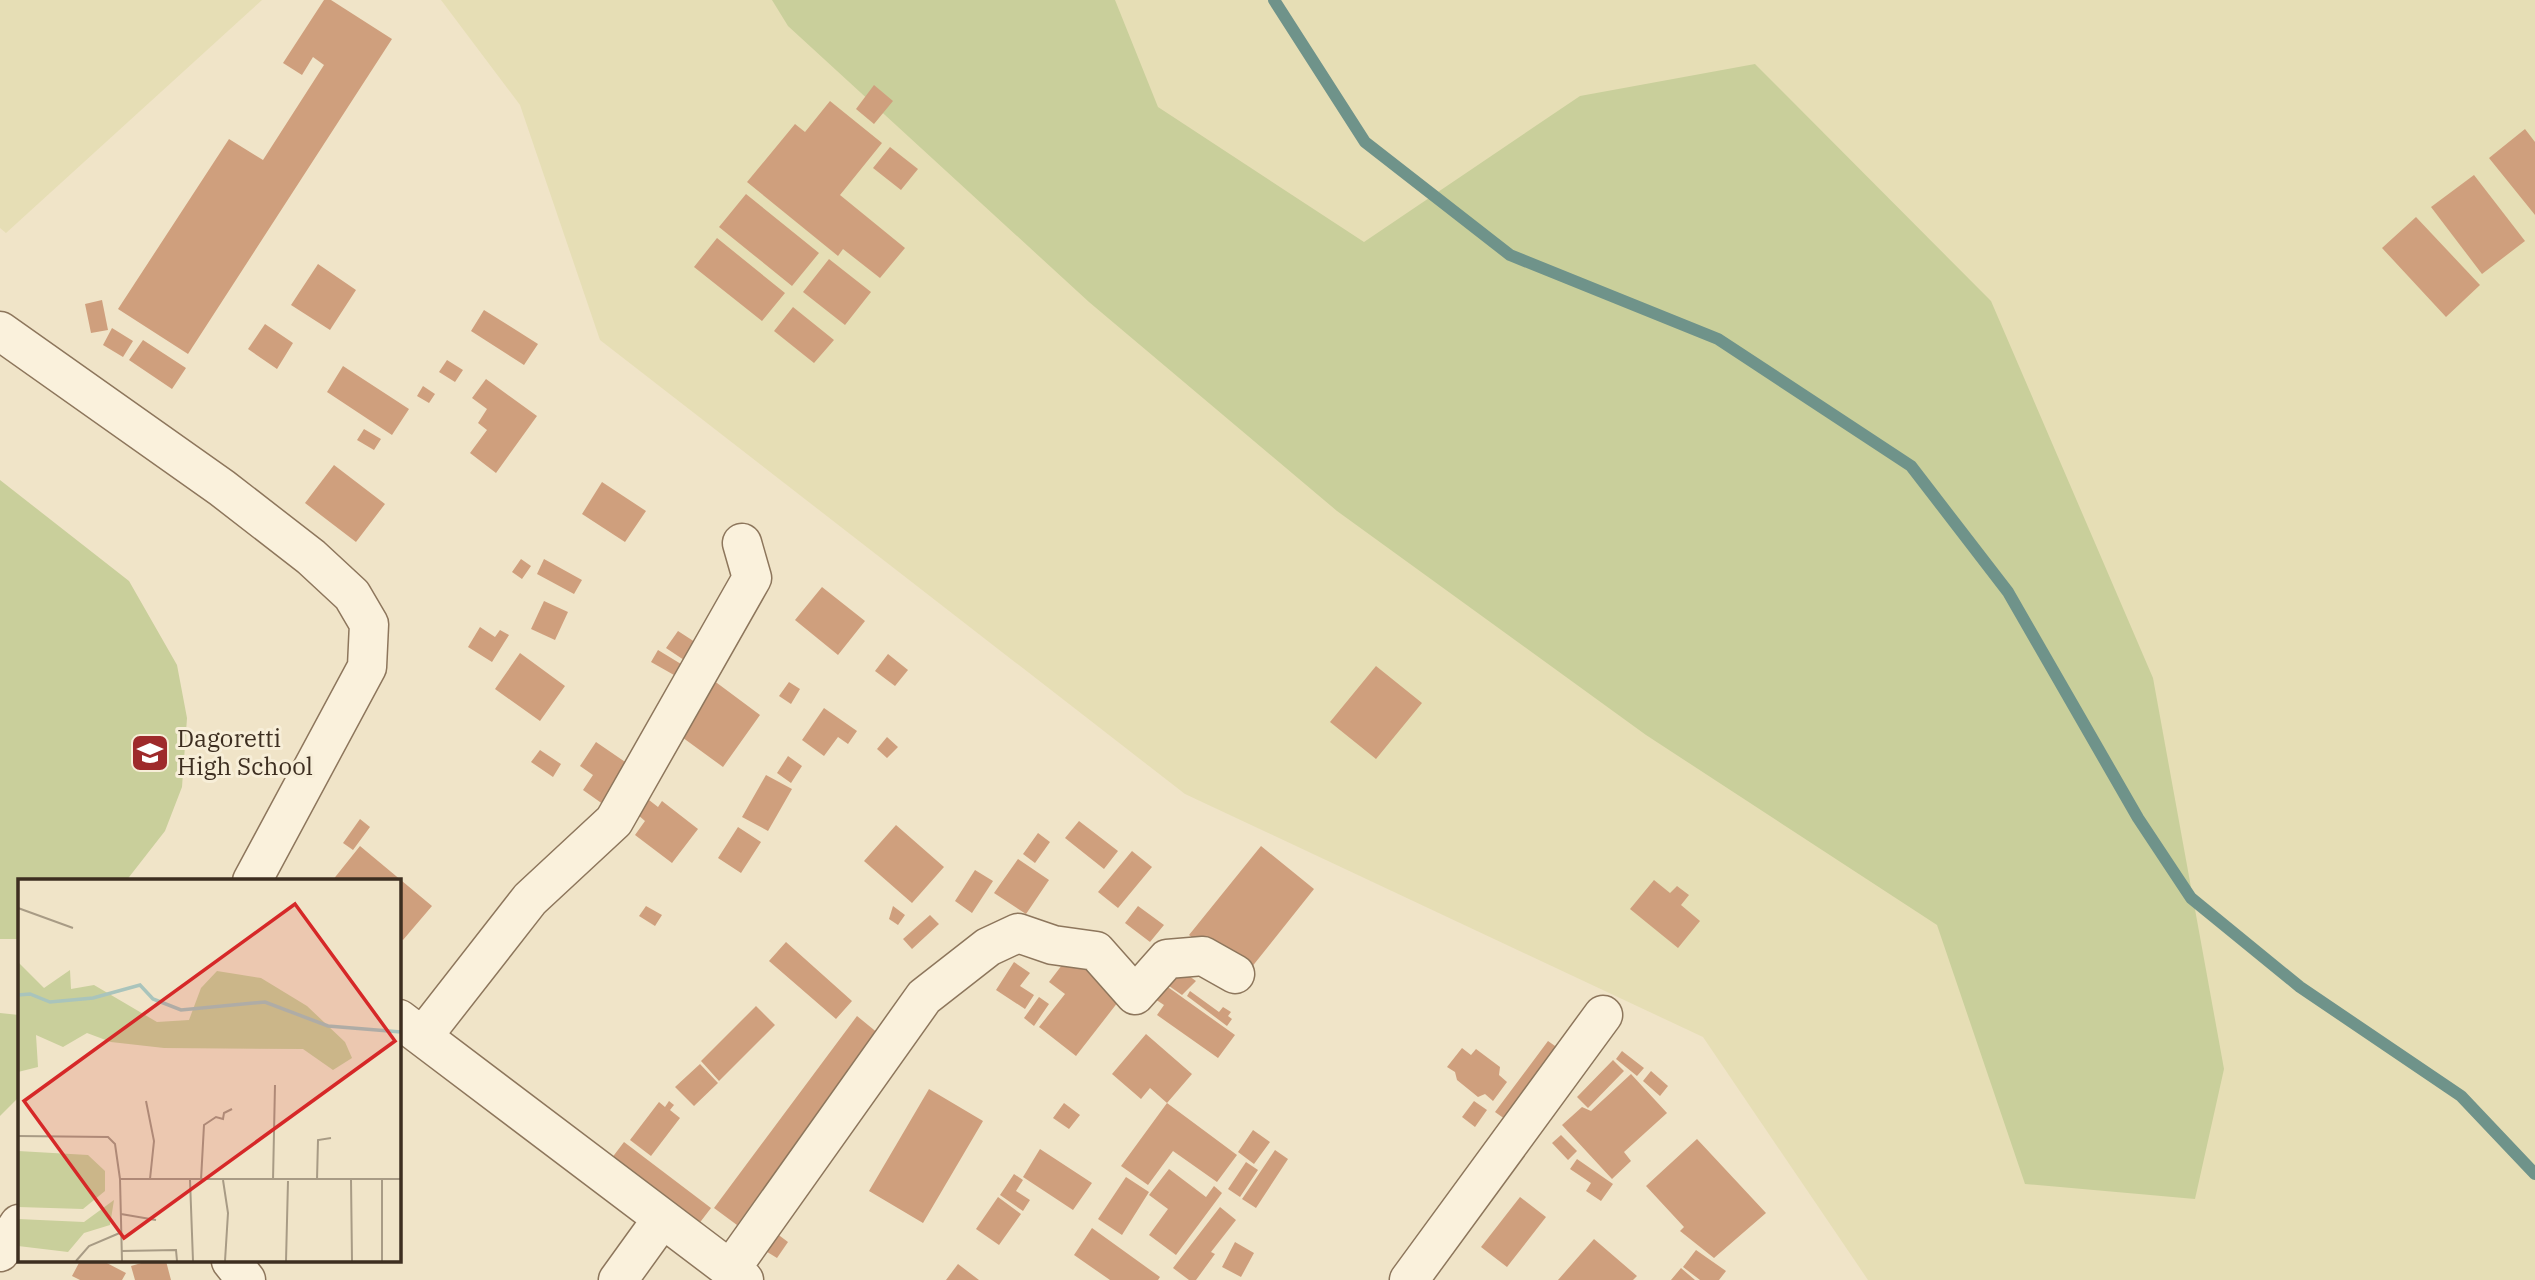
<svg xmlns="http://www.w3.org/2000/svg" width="2535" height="1280" viewBox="0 0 2535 1280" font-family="'IBM Plex Serif',serif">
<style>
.farmland{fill:#e6deb5}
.green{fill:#c9cf9b}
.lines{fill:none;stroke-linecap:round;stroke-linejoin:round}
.stream{stroke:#6f938a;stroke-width:12}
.building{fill:#cf9f7d}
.minor-casing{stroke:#8d765c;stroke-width:41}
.minor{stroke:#faf1dc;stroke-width:38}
.labels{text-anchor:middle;stroke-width:6;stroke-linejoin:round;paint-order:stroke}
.poi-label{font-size:24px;fill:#3d2e20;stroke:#f7eed8;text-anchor:start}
.inset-river{fill:none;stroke:#a9c4bc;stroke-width:3.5}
.inset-road{fill:none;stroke:#a89b85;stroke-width:2}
.view{fill:#d62828;fill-opacity:0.15;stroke:#d62828;stroke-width:3.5}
.inset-edge{fill:none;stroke:#3d2e20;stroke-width:3.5}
</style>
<rect width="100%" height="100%" fill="#f0e4c8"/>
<path class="farmland" d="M0 0H262L6 233 0 228Z
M441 0H2535V1280H1868L1703 1037 1185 794 600 340 520 105Z"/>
<path class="green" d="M772 0H1115L1158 107 1364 242 1580 96 1755 64 1991 301 2153 678 2224 1069 2195 1199 2025 1184 1937 925 1646 735 1337 511 1089 302 788 26Z
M0 480 129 581 177 665 187 718 182 787 165 831 126 881H19V939H0Z
M0 1013 19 1015V1097L0 1116Z"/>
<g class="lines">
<path class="stream" d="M1274 0 1365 142 1510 255 1718 339 1911 466 2008 592 2138 818 2191 898 2300 987 2461 1096 2535 1174"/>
</g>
<path class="building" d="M324 0H331L392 39 188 354 118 309 229 139 263 160 324 65 313 57 302 75 283 63Z
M874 85 893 101 874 124 856 109Z
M830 101 882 143 840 195 905 248 880 278 843 249 838 256 747 182 795 124 805 132Z
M2525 129 2535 142V215L2489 158Z
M890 147 918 169 901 190 873 168Z
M2474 175 2525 241 2482 274 2431 207Z
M746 194 819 253 792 286 719 227Z
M2416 217 2480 285 2446 317 2382 248Z
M717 238 785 293 762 321 694 267Z
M829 259 871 292 845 325 803 292Z
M318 264 356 290 330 330 291 305Z
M102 300 108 330 91 333 85 304Z
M793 307 834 340 814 363 774 331Z
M484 310 538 344 524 365 471 331Z
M265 324 293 343 277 369 248 349Z
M112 328 133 341 123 357 103 345Z
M143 340 186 368 172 389 129 360Z
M447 360 463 370 455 382 439 372Z
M343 366 409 409 392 435 327 392Z
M486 379 537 416 496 473 470 453 487 430 478 423 487 409 472 398Z
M423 386 435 394 429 403 417 396Z
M364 429 381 439 374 450 357 440Z
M334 465 385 504 356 542 305 503Z
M602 482 646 511 625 542 582 514Z
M521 559 531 566 522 579 512 572Z
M544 559 582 580 574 594 537 574Z
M822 587 865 621 838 655 795 620Z
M544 601 568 612 555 640 531 629Z
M480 627 495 637 500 630 509 635 492 662 468 647Z
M678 631 698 644 687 662 666 648Z
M658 650 681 664 674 675 651 662Z
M520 653 565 686 540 721 495 689Z
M888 654 908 670 895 686 875 671Z
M1376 666 1422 703 1376 759 1330 722Z
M713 680 760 715 723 767 675 732Z
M789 682 800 689 791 704 779 696Z
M824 708 857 731 848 744 838 737 824 756 802 740Z
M887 737 898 747 887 758 877 749Z
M596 742 634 768 607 807 583 790 593 775 580 766Z
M540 750 561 764 553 777 531 762Z
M788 756 802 766 791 783 777 773Z
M766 775 792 789 768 831 742 817Z
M649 800 658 807 662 801 698 829 672 863 635 835 645 821 638 815Z
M360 819 370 827 353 850 343 843Z
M1079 821 1118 851 1104 869 1065 838Z
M896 825 944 867 912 903 864 861Z
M738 827 761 842 741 873 718 858Z
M1038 833 1050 842 1035 863 1023 854Z
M360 846 432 906 403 940 399 937V881H332Z
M1261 846 1314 889 1243 978 1189 935Z
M1132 851 1152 867 1118 908 1098 892Z
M1018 859 1049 880 1026 914 994 893Z
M975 870 993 881 972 913 955 901Z
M1654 880 1670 893 1677 886 1689 895 1681 905 1700 921 1678 948 1630 909Z
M646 906 662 915 655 926 639 916Z
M893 906 905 915 898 925 889 919Z
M1138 906 1164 925 1150 942 1125 923Z
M930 915 939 924 912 949 903 939Z
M786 942 852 1001 836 1019 769 961Z
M1072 952 1125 993 1076 1056 1039 1027 1065 994 1049 982Z
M1014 962 1030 973 1020 986 1034 995 1025 1009 996 990Z
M1171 963 1196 981 1182 995 1159 979Z
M1158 980 1235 1035 1218 1058 1157 1015 1164 1005 1149 995Z
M1190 991 1219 1012 1223 1007 1231 1012 1228 1016 1232 1019 1227 1026 1187 996Z
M1039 997 1049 1004 1034 1026 1024 1018Z
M756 1006 775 1025 719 1081 701 1061Z
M857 1016 879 1034 737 1225 714 1208Z
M1146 1034 1192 1074 1167 1103 1150 1088 1141 1099 1112 1074Z
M1548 1041 1572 1058 1519 1129 1495 1112Z
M1462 1048 1471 1055 1476 1049 1500 1067 1499 1075 1507 1082 1493 1101 1485 1094 1478 1097 1457 1080 1455 1072 1447 1067Z
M1622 1051 1644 1068 1637 1076 1616 1059Z
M1613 1060 1624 1071 1588 1108 1577 1097Z
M700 1064 718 1083 694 1106 675 1087Z
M1651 1071 1668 1086 1660 1096 1643 1081Z
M1631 1074 1667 1113 1624 1152 1631 1161 1612 1179 1562 1125 1582 1107 1591 1111Z
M929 1089 983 1121 923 1223 869 1191Z
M669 1101 674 1105 670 1110 680 1118 651 1156 630 1140 659 1102 665 1107Z
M1474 1101 1487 1110 1475 1127 1462 1117Z
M1064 1103 1080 1115 1069 1129 1053 1118Z
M1167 1103 1237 1155 1217 1182 1173 1151 1148 1185 1121 1166Z
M1253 1130 1270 1142 1254 1164 1238 1152Z
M1561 1135 1577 1151 1568 1160 1552 1143Z
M1697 1139 1766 1213 1714 1258 1680 1231 1684 1227 1646 1186Z
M624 1142 711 1208 698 1225 605 1167Z
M1040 1149 1092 1183 1073 1210 1023 1177Z
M1275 1150 1288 1159 1256 1208 1242 1199Z
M1577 1159 1613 1184 1601 1201 1586 1191 1591 1183 1570 1169Z
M1246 1162 1258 1170 1240 1197 1228 1189Z
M1169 1169 1206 1197 1214 1186 1222 1193 1176 1255 1149 1235 1168 1209 1149 1195Z
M1014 1174 1023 1180 1016 1191 1030 1200 1023 1211 1000 1195Z
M1126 1177 1149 1192 1122 1235 1098 1219Z
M998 1197 1021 1214 999 1245 976 1229Z
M1520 1197 1546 1217 1507 1267 1481 1247Z
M1220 1207 1236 1220 1211 1252 1215 1254 1196 1280H1189L1173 1268Z
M1092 1228 1160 1277 1158 1280H1110L1074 1255Z
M776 1233 788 1242 777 1258 764 1250Z
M1594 1239 1637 1276 1633 1280H1558Z
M1235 1242 1254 1253 1241 1277 1222 1267Z
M1696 1250 1726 1271 1719 1280H1700L1683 1267Z
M80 1261H103L126 1273 122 1280H80L72 1276Z
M148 1261H166L171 1280H135L131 1266Z
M958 1264 979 1280H946Z
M1681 1268 1695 1280H1671Z"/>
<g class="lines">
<defs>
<path id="minor" d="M0 331 222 488 311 557 352 595 369 624 367 667 252 881
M399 1019 744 1280
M423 1036 530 899 614 821 752 578 742 543
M0 1252 19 1224
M231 1261 246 1280
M730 1270 924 997 988 947 1018 933 1053 945 1096 951 1135 995 1167 959 1203 956 1235 974
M618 1280 662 1219
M1409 1280 1603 1015"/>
</defs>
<use href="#minor" class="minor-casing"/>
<use href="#minor" class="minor"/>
</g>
<defs>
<symbol id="school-square" viewBox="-11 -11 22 22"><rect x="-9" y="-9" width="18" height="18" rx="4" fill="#9e2a2b" stroke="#f7eed8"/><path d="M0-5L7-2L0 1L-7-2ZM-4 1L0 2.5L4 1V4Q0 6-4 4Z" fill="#fff"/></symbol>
</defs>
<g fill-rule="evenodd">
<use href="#school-square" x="128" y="731" width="44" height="44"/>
</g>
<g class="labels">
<g class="poi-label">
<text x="177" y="747">Dagoretti<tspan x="177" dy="28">High School</tspan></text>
</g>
</g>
<g transform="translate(18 879)">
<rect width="383" height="383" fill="#f0e4c8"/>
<path d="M0 83 26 109 52 91 53 110 76 106 139 143 171 141 183 109 199 92 243 99 289 127 327 163 334 179 315 191 285 170 146 169 93 163 69 154 45 168 18 156 20 188 0 193ZM0 272 70 276 87 292V312L65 330 0 328ZM96 321 92 346 66 354 50 373 0 367V340L66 343Z" fill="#c9cf9b"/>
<path class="inset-river" d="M0 116 12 115 32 123 75 119 122 106 135 120 163 131 247 123 310 147 383 153"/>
<path class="inset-road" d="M0 29 55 49M128 222 136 262 132 300M0 257 90 258 97 265 102 300M333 300 334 382M172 301 175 382M183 301 186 246 198 238 205 240 206 234 214 230M205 301 210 334 207 382M255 301 257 206M299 301 300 261 313 259M103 335 138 341M104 372 158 371 159 382M58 382 71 367 104 353M104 382 102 300H383M268 382 270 302M364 382V300"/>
<path class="view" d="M277 25 377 162 106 359 6 222Z"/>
<rect width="383" height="383" class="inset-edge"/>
</g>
</svg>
